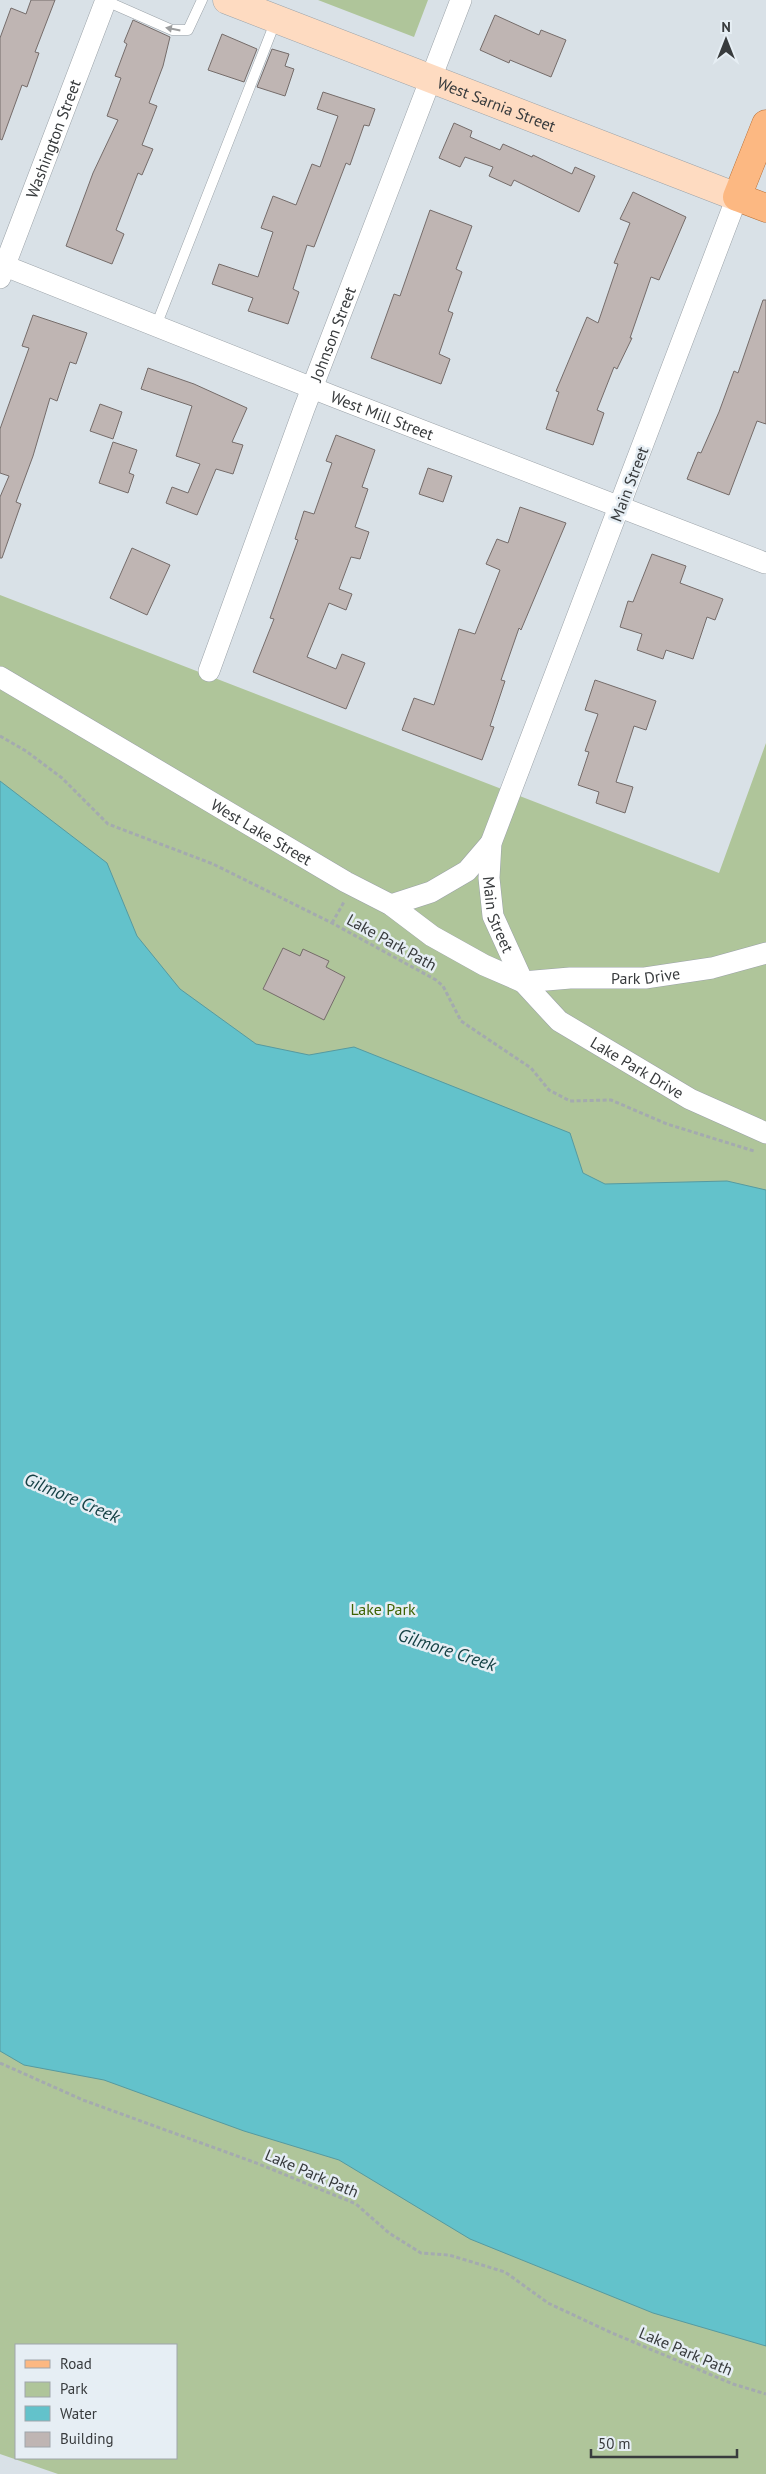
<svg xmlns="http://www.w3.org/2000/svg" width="766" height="2474" viewBox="0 0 766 2474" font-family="'PT Sans',sans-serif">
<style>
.green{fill:#afc59a;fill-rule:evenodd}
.water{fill:#63c2cb;stroke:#569aa0}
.building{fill:#bfb5b3;stroke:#756c6a}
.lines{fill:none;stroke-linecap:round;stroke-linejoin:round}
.lane-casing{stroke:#9ba2a8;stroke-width:11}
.street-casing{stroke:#9ba2a8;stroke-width:22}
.secondary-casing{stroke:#9ba2a8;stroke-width:29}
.primary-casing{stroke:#b66d34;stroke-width:29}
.path{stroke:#a4aaaf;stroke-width:3;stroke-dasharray:4 2.5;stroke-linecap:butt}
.lane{stroke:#fff;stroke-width:10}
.street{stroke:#fff;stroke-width:21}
.secondary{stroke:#fedbc1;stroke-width:28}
.primary{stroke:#fcb882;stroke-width:28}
.oneway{fill:#9c9d9e}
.labels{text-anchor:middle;stroke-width:5;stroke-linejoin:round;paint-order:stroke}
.street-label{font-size:16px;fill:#383b3d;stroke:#e6eef4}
.park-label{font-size:16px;fill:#3f6304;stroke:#e6eef4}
.water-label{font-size:18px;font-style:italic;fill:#154145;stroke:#e6eef4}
</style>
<rect width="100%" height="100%" fill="#d9e1e7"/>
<path class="green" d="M318 0H428L414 37Z
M0 595 719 873 766 743V2474H58L0 2454ZM16 2345H176V2458H16Z"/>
<path class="water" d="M0 781 107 863 137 936 180 989 256 1044 309 1055 354 1047 570 1133 583 1173 605 1184 727 1181 766 1190V2346L653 2313 470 2239 339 2160 244 2131 104 2080 24 2065 0 2051Z"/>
<path class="building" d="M31 0H55L35 52 39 53 27 87 22 85 2 140 0 139V38L11 8 26 14Z
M495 15 539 35 541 30 566 40 551 77 510 60 509 63 480 50Z
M133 20 170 37 163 66 149 103 157 106 142 145 153 149 142 175 138 173 116 230 124 234 112 264 66 246 93 173 118 120 107 116 121 78 115 76 127 44 124 42Z
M222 34 257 49 244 82 208 70Z
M272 49 289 54 285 66 294 69 285 96 257 87Z
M323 92 375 109 369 126 364 125 350 165 346 163 314 247 307 245 293 289 299 292 288 324 248 311 253 298 212 284 219 264 258 277 273 232 261 228 273 196 296 205 312 164 320 167 338 116 317 109Z
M454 123 472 131 470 137 500 150 503 144 532 157 533 155 572 174 575 167 595 176 579 212 514 180 511 186 489 176 493 167 465 157 460 167 439 158Z
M633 192 686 217 659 280 651 277 630 338H632L617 369 614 367 597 410 604 413 593 445 546 429 559 392 556 391 587 317 598 323 618 264 614 263 630 223 620 219Z
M430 210 472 226 456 269 462 272 448 311 453 313 439 354 450 359 441 384 371 358 394 294 400 296Z
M763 300H766V424L757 421 729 495 687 479 698 452 701 453 719 412 734 371 738 373Z
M33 315 87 333 76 364 70 362 57 401 50 398 33 456 16 502 21 504 2 558H0V497L9 476 0 473V429L29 348 22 346Z
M148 368 194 384 247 408 232 442 243 445 233 474 216 469 197 515 166 503 172 487 188 493 200 464 176 456 192 406 141 389Z
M100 404 122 412 113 439 90 431Z
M336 435 375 450 362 487 368 489 355 527 369 532 360 559 351 557 339 589 352 594 346 610 329 603 307 657 336 669 342 654 365 663 346 709 253 672 274 619 270 618 298 540 295 539 304 511 314 514 332 463 326 461Z
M113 442 137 450 129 473 134 475 128 493 99 483Z
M428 468 452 476 443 502 419 494Z
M520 507 566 523 521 630 519 628 501 680 505 681 490 726 494 727 482 760 402 730 414 698 434 705 459 629 475 634 500 570 486 564 497 539 508 543Z
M132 548 170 565 147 615 110 598Z
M652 554 686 566 680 583 723 599 715 620 707 617 693 659 666 650 663 659 637 650 642 634 620 627 628 601 633 602Z
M595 680 656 701 646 730 634 726 616 782 633 787 625 813 596 803 599 792 578 785 589 752 585 751 598 714 585 710Z
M283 948 300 956 303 949 329 961 326 967 345 977 324 1020 263 989Z"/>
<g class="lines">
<defs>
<path id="lane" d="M106 1 172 30H188L202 0
M156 326 276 20"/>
<g id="street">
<path id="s1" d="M737 197 491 843 489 878 493 916 523 982 559 1021 690 1099 766 1133"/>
<path id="s2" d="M0 264 335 397 765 563"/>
<path id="s3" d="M0 278 106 0"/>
<path id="s4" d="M209 671 304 409 461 0"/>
<path id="s5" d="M0 677 346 882 391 905 432 936 484 965 523 982 570 978H645L712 968 766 953"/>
<path d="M391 905 431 892 467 871 491 843"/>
</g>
<g id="secondary">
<path id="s6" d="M227 0 737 197"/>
</g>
<path id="primary" d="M766 124 737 197 766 208"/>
</defs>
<use href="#lane" class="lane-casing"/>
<use href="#street" class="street-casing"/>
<use href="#secondary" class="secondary-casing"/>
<use href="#primary" class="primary-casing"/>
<path class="path" d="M0 736 26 751 62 778 108 824 213 864 332 923 436 980 443 986 461 1021 531 1068 549 1090 570 1101 611 1100 667 1124 754 1151
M332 923 344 902
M0 2063 83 2100 259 2164 356 2204 389 2233 421 2253 449 2255 505 2272 548 2303 612 2333 733 2384 766 2394"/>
<use href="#lane" class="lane"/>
<use href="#street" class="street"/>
<use href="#secondary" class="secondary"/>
<use href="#primary" class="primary"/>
</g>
<defs><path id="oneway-solid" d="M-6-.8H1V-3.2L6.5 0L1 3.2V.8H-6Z" transform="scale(1.25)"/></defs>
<use class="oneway" href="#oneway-solid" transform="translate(173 29) rotate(-169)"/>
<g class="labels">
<g class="street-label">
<text dy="6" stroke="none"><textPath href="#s6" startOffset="289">West Sarnia Street</textPath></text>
<text dy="6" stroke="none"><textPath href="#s3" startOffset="149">Washington Street</textPath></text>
<text dy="6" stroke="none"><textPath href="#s4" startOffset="359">Johnson Street</textPath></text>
<text dy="6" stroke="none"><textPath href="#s2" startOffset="411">West Mill Street</textPath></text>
<text transform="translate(629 484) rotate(-69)" y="6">Main Street</text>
<text dy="6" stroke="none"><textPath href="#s5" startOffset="304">West Lake Street</textPath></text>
<text dy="6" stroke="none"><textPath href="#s1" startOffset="764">Main Street</textPath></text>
<text transform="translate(392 942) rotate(29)" y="6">Lake Park Path</text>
<text dy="6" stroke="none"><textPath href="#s5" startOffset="729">Park Drive</textPath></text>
<text dy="6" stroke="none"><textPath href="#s1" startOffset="981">Lake Park Drive</textPath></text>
<text transform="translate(312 2173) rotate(23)" y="6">Lake Park Path</text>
<text transform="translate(686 2351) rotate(23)" y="6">Lake Park Path</text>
</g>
<g class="park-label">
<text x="383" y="1615">Lake Park</text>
</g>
<g class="water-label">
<text transform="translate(72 1498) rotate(23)" y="6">Gilmore Creek</text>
<text transform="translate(447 1650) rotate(18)" y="6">Gilmore Creek</text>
</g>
</g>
<rect x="15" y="2344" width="162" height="115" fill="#e6eef4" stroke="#a0a6ab"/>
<rect x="25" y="2360" width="25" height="8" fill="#fcb882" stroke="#a0a6ab"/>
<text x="60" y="2369" font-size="15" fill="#383b3d">Road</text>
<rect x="25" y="2382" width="25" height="15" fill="#afc59a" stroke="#a0a6ab"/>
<text x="60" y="2394" font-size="15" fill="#383b3d">Park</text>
<rect x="25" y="2406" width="25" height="15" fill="#63c2cb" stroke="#a0a6ab"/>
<text x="60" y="2419" font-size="15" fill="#383b3d">Water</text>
<rect x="25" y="2432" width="25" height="15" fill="#bfb5b3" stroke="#a0a6ab"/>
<text x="60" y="2444" font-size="15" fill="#383b3d">Building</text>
<g transform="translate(726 40)" stroke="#e6eef4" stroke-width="4" paint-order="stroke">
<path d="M0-4L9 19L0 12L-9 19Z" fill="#383b3d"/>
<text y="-8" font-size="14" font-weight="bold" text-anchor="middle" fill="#383b3d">N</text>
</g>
<path d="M591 2449v8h146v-8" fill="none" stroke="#383b3d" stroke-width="2.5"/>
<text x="598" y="2449" font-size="15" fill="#383b3d" stroke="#e6eef4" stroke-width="4" paint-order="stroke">50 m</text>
</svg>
